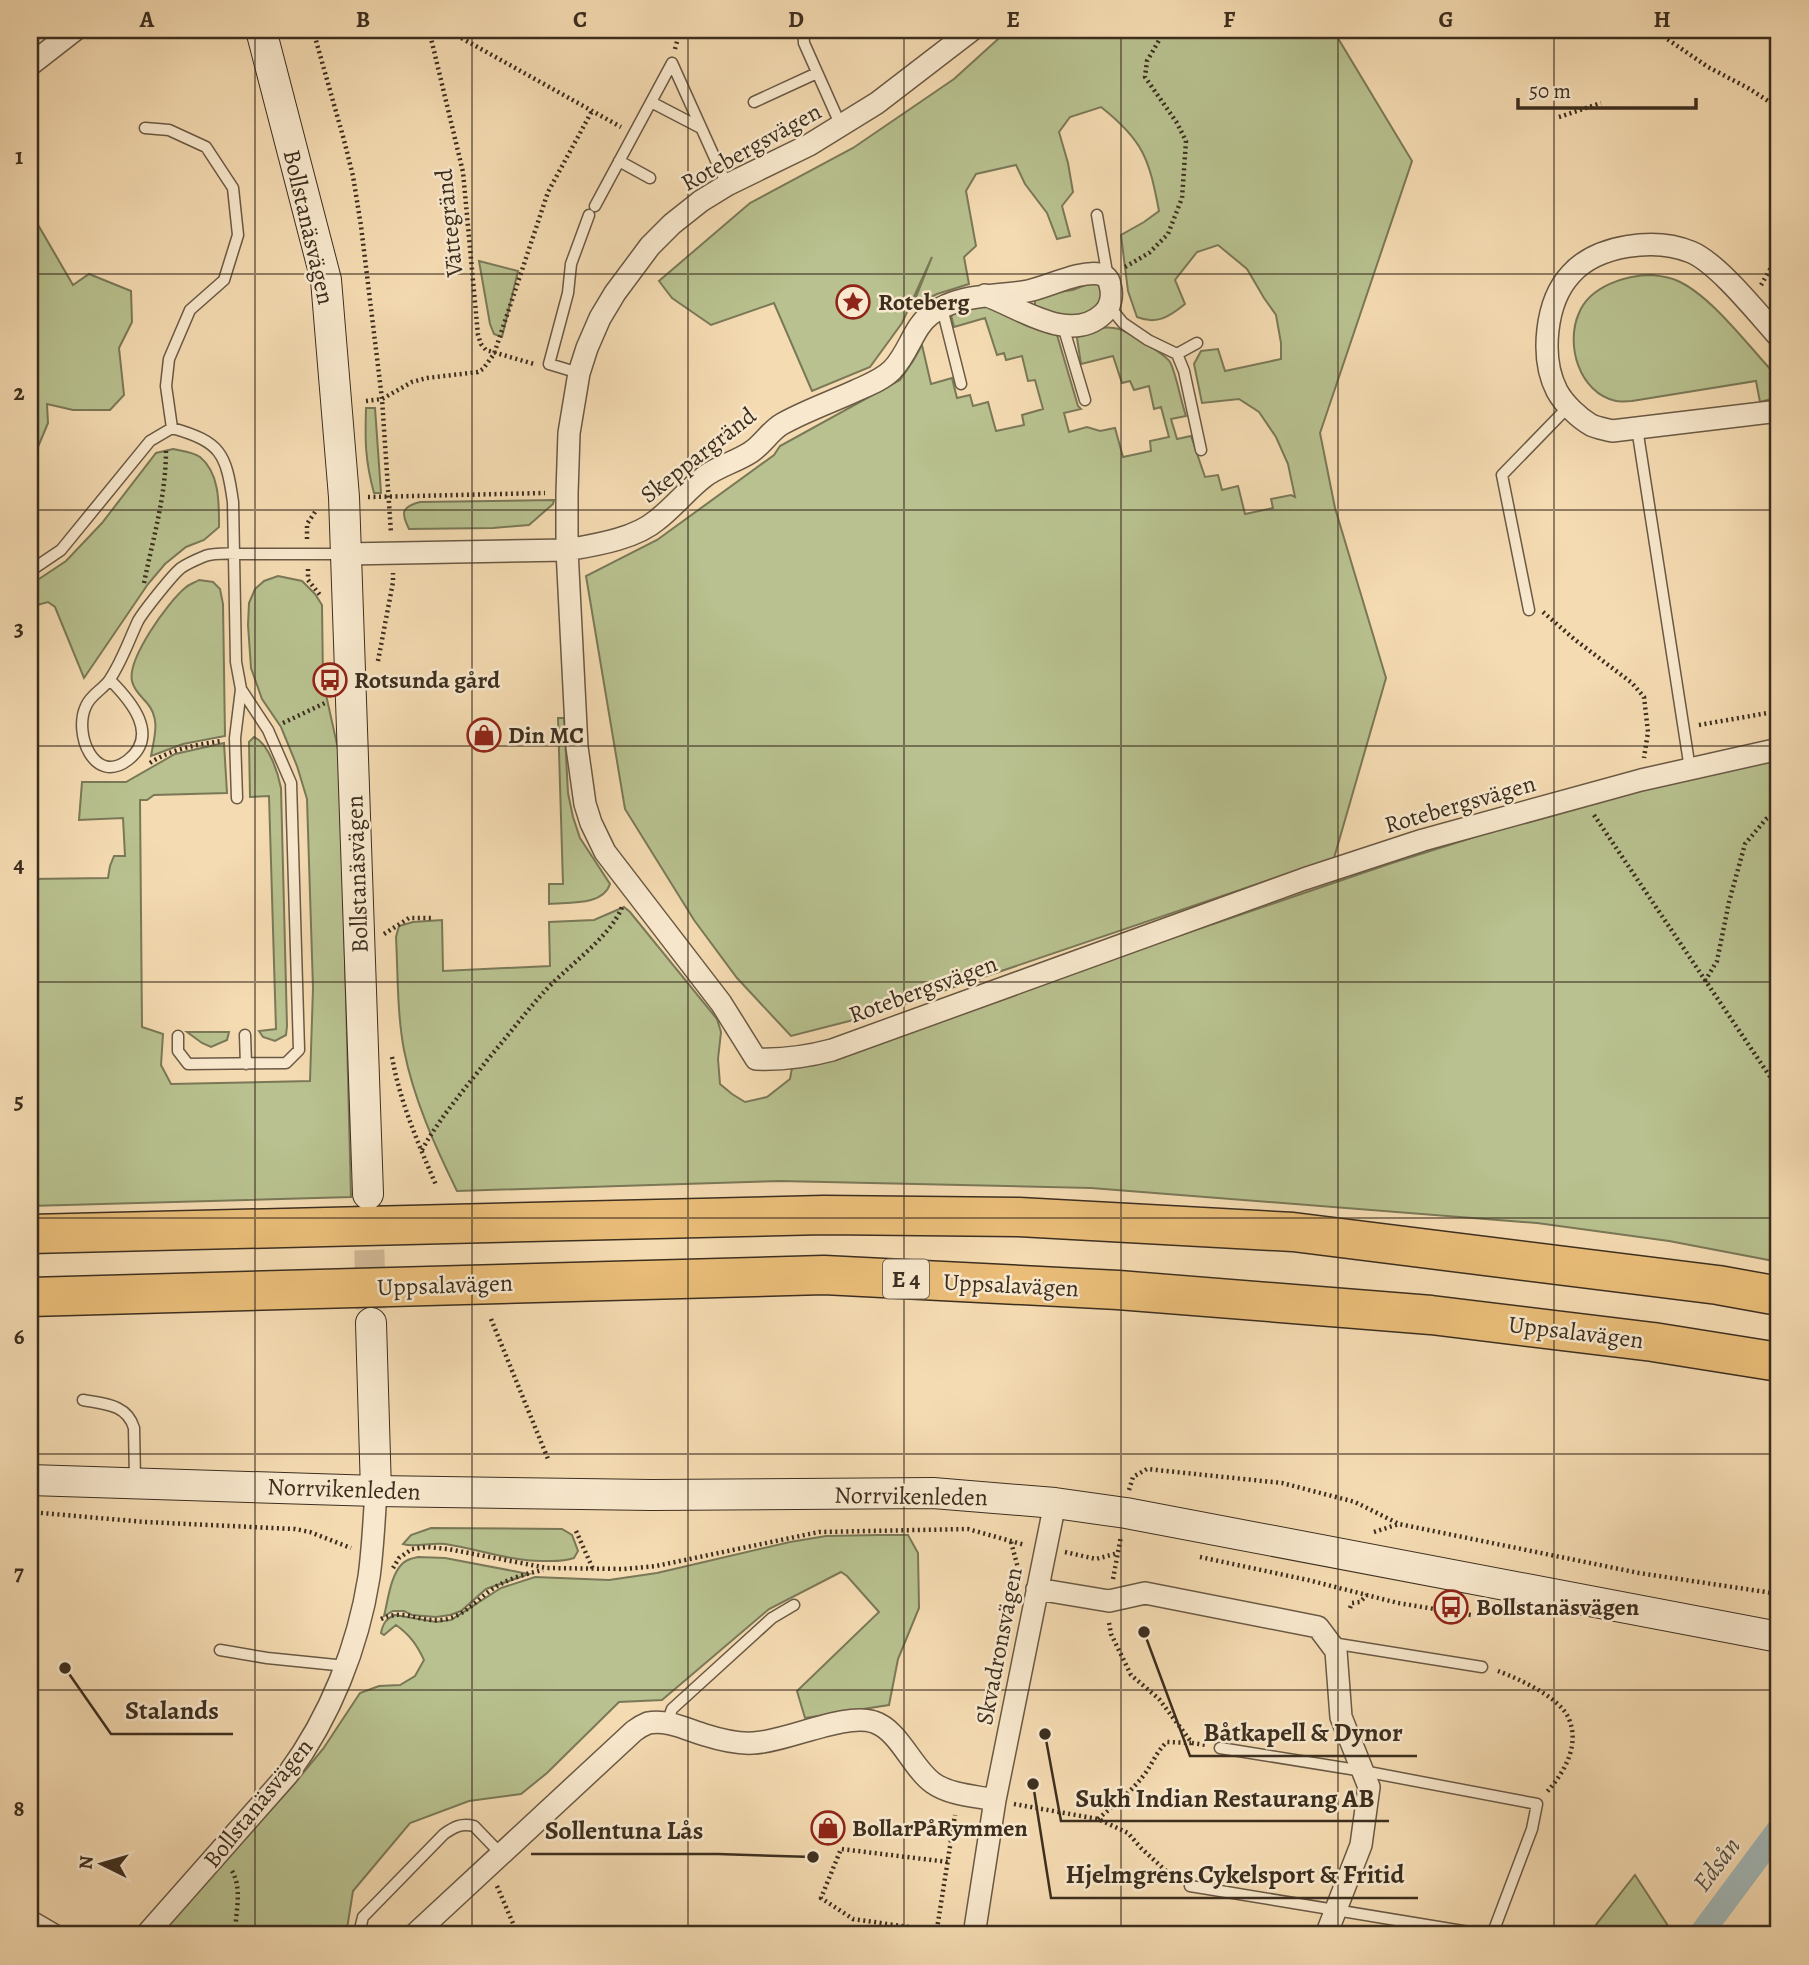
<svg xmlns="http://www.w3.org/2000/svg" width="1809" height="1965" viewBox="0 0 1809 1965" font-family="Alegreya,serif">
<style>
.green{fill:#b8c18f;stroke:#7a7857;stroke-width:2}
.lines{fill:none;stroke-linecap:round;stroke-linejoin:round}
.canal{stroke:#a2b8b8;stroke-width:24}
.secondary-tunnel{stroke:#d0b895;stroke-width:30;stroke-dasharray:30 15;stroke-linecap:butt}
.lane-casing{stroke:#6a5944;stroke-width:13}
.street-casing{stroke:#6a5944;stroke-width:24}
.secondary-casing{stroke:#3c2e1f;stroke-width:32}
.highway-casing{stroke:#3c2e1f;stroke-width:41}
.path{stroke:#3c2e1f;stroke-width:4.5;stroke-dasharray:2 3.5;stroke-linecap:butt}
.lane{stroke:#f8e8cd;stroke-width:10}
.street{stroke:#f8e8cd;stroke-width:21}
.secondary{stroke:#f8e8cd;stroke-width:30}
.highway{stroke:#eabe79;stroke-width:38}
.grid{fill:none;stroke:#3c2e1f;stroke-width:2;stroke-opacity:0.55}
.labels{text-anchor:middle;stroke-width:5;stroke-linejoin:round;paint-order:stroke}
.shield{fill:#f8e8cd;stroke:#746653;stroke-width:2}
.shield-label{font-size:23px;font-weight:bold;fill:#3c2e1f}
.street-label{font-size:24px;fill:#3c2e1f;stroke:#f8e8cd}
.poi-label{font-size:24px;font-weight:bold;fill:#3c2e1f;stroke:#f8e8cd;text-anchor:start}
.water-label{font-size:26px;font-style:italic;fill:#565045;stroke:#f8e8cd}
.leader{fill:none;stroke:#3c2e1f;stroke-width:2.5}
.callout-dot{fill:#3c2e1f;stroke:#f8e8cd;stroke-width:2.5}
.callout-label{font-size:26px;text-anchor:middle;font-weight:bold;fill:#3c2e1f;stroke:#f8e8cd;stroke-width:5;stroke-linejoin:round;paint-order:stroke}
.neatline{fill:none;stroke:#3c2e1f;stroke-width:2.5}
.grid-label{font-size:23px;text-anchor:middle;font-weight:bold;fill:#3c2e1f}
</style>
<rect width="100%" height="100%" fill="#f5dbb2"/>
<filter id="stains"><feTurbulence type="fractalNoise" baseFrequency=".00286" numOctaves="4"/><feColorMatrix values="0 0 0 0 .2 0 0 0 0 .09 0 0 0 0 .02 0 0 0 .5 -.17"/></filter>
<radialGradient id="worn" r=".72"><stop offset=".6" stop-color="#630" stop-opacity="0"/><stop offset="1" stop-color="#630" stop-opacity=".3"/></radialGradient>
<path class="green" d="M1008 30H1333L1412 161 1320 433 1335 508 1386 678 1334 858 869 1016 791 1036 737 978 694 920 625 809 586 576 657 540 774 455 780 446 900 380 913 361 922 345 931 384 952 378 957 398 970 395 973 406 988 402 996 431 1024 425 1022 415 1043 409 1035 380 1028 381 1022 356 1006 360 1004 353 997 355 985 318 954 327 951 315 983 304 1057 335 1078 406 1081 409 1064 413 1069 432 1087 427 1100 431 1115 428 1123 457 1151 451 1150 441 1169 437 1161 407 1154 409 1149 386 1134 390 1130 381 1122 383 1113 356 1081 364 1077 338C1086 329 1106 325 1119 329 1128 332 1165 354 1170 362 1176 373 1181 402 1186 416L1171 419 1177 439 1191 436 1205 477 1218 475 1222 490 1238 486 1245 514 1273 508 1271 499 1291 495 1295 497 1288 464 1276 437 1259 412 1239 399 1202 403 1194 364 1201 351 1218 349 1225 371 1281 359V343L1276 315 1264 298 1247 269 1218 245 1197 252 1175 280 1185 304C1169 317 1157 325 1137 317L1128 291 1121 235 1144 222 1159 211C1149 159 1144 141 1101 107L1070 117 1059 132 1068 163 1073 192 1062 206 1070 236 1057 239 1047 213 1025 184 1016 165 976 174 966 191 976 246 964 257 969 284 937 294 912 307 932 257 902 323 870 367 812 391 774 303 711 325 672 298 659 281 750 203 853 148 954 79Z
M30 211 73 285 89 274 131 291 132 322 119 348 124 395 110 410H73L47 404 48 423 30 466V393L34 391 35 359 30 351Z
M479 261 518 271 502 337 494 334 490 324Z
M1652 275C1661 276 1670 277 1678 281 1711 296 1747 344 1772 371L1779 366V397L1760 402 1756 381 1632 401C1627 401 1621 402 1616 401 1579 393 1565 344 1579 313 1590 286 1626 275 1652 275Z
M1090 283 1098 284 1105 298C1083 325 1064 317 1035 307V300L1042 294 1073 290Z
M366 408H375L381 493H374C365 460 365 441 366 408Z
M173 449C182 451 193 452 200 457 220 473 219 505 219 527L204 540 186 547 165 564 148 584 84 678 55 607 48 602 30 607V585L66 561 102 523 156 453Z
M554 500 553 504 529 525 493 528 409 529C401 513 401 507 420 502Z
M278 576 302 581 315 594 322 605 323 681 340 758 351 1197 30 1206V879L108 878 110 866 114 856H125L123 818 79 820 82 782H126L175 754 224 743 227 793 154 795 147 800H140L142 1027 163 1034 161 1065 171 1084 310 1081 313 988 307 799 297 766 281 727 262 699 251 668 248 625 249 603 255 589 264 581Z
M199 580 213 582 220 589 223 604 225 736 183 744 151 756C154 738 161 719 147 703 142 697 134 691 132 681 127 659 168 602 185 588 189 584 194 583 199 580Z
M558 718H564L568 793 573 817 580 838 610 884C603 906 568 902 549 904V884H563Z
M254 737C269 744 278 773 281 788L287 1026 286 1035 275 1041 263 1037 259 1031 276 1029 269 796 250 797 249 742Z
M1779 757V1262L1669 1241 1537 1223 1091 1188 780 1181 457 1191C435 1146 414 1100 404 1050 397 1013 398 974 396 937L399 926 413 922 442 920 443 971 550 966 549 922 594 920 624 907 630 912 717 1019 721 1032 718 1059 720 1084 732 1094 745 1102 767 1097 790 1079 792 1068 1389 864 1484 834 1577 806Z
M187 1032H229L227 1040 211 1047 202 1043Z
M431 1528 562 1529 572 1535 578 1551 574 1558C563 1562 554 1561 542 1561 509 1561 478 1549 445 1544 431 1542 415 1548 403 1544L411 1535Z
M879 1535H908L918 1553 919 1608 898 1659 889 1705 805 1718 797 1691 879 1612 847 1576 841 1572 769 1609 662 1700 619 1702 547 1773 521 1794 469 1801 410 1823 353 1891 346 1935H165L166 1930 176 1915 294 1784 323 1749 360 1693 379 1686 400 1685 415 1676 424 1660C417 1645 410 1635 396 1625L384 1635 381 1633C383 1623 386 1619 395 1615L436 1622 451 1620 501 1588 535 1577 609 1580 657 1573 790 1542 826 1536Z
M418 1557 445 1558 529 1574 486 1589 461 1611 450 1615 436 1617 412 1615 404 1611H393L384 1616C388 1601 390 1575 403 1563 407 1559 413 1558 418 1557Z
M1635 1875 1674 1935H1588Z"/>
<g class="lines">
<path class="canal" d="M1700 1935 1779 1829"/>
<path class="secondary-tunnel" d="M368 1205 371 1309"/>
<defs>
<path id="lane" d="M803 30 804 43 841 126
M672 63 727 185
M651 102 701 128
M754 102 817 73
M145 128 169 130 206 147 233 188 238 235 224 280 190 310 169 359 166 386 172 428
M619 161 650 178
M595 206 672 63
M1097 215 1108 278
M1109 306 1123 323 1148 340 1177 354 1184 371 1201 450
M942 308 961 384
M1063 326 1085 400
M1177 354 1197 343
M579 373 549 364 568 293 571 264 589 215
M1637 428 1690 769
M30 571 61 550 150 441 172 428C221 442 226 453 233 502L236 662 241 689 235 738 237 798
M1529 610 1502 475 1569 406
M110 680C131 701 160 735 128 760 94 786 73 733 86 706 91 694 104 689 110 679 122 661 129 640 138 621 143 612 173 574 181 568 188 563 198 559 205 556 217 552 235 554 247 554 279 554 311 554 343 554
M245 1035 246 1064
M178 1036V1051L188 1064 286 1063 299 1050 291 783 268 730 241 689
M83 1400C104 1404 127 1404 134 1428L135 1480
M1332 1643 1482 1667
M220 1650 267 1658 346 1666
M667 1723 672 1709 772 1618 794 1605
M1220 1748 1363 1771 1537 1804 1532 1829 1492 1935
M1190 1886 1487 1935
M362 1935 360 1929 363 1917 444 1834C454 1827 461 1823 474 1826L501 1854"/>
<path id="street" d="M972 30 877 103 809 145 727 185 701 201 672 224 650 246 615 293 600 318 587 348 579 373 569 433 567 493V550L577 747 585 804 591 823 605 852 721 1003 756 1059C783 1060 806 1057 832 1050L1304 879 1423 840 1641 780 1779 749
M30 65 75 30
M1779 337C1759 315 1718 263 1691 252 1655 237 1597 245 1571 274 1545 302 1540 358 1557 391 1564 404 1579 418 1591 425 1597 428 1605 429 1612 431L1779 411
M346 554 567 550C595 545 635 539 657 520 674 507 687 490 704 477 718 466 736 462 751 452 763 444 770 431 782 424 805 411 831 402 855 391 868 385 882 380 892 370 909 353 913 327 931 314 960 293 995 297 1028 291 1048 287 1080 270 1100 274 1106 276 1109 279 1110 285 1113 295 1111 307 1103 314 1070 345 1019 307 985 295
M1037 1589 1109 1601 1145 1593 1318 1627 1336 1651 1341 1717 1369 1787 1361 1845 1326 1935
M30 1921 54 1935
M146 1935 288 1774C330 1717 358 1647 369 1577 373 1548 374 1520 376 1491
M414 1935 634 1731C638 1728 643 1725 648 1723 667 1719 688 1730 705 1735 721 1740 737 1744 753 1743 786 1742 845 1712 874 1722 899 1730 912 1768 933 1783 950 1795 975 1796 995 1800
M974 1935 995 1800 1055 1503"/>
<path id="secondary" d="M261 30 326 280 344 497 368 1194
M371 1323 376 1491
M30 1480 376 1491 652 1495 933 1493 1055 1503 1126 1513 1779 1637"/>
<path id="highway" d="M30 1234 824 1215 1019 1217 1293 1232 1718 1285 1779 1296
M30 1297 824 1275 1118 1290 1431 1315 1653 1342 1779 1362"/>
</defs>
<use href="#lane" class="lane-casing"/>
<use href="#street" class="street-casing"/>
<use href="#secondary" class="secondary-casing"/>
<use href="#highway" class="highway-casing"/>
<path class="path" d="M313 30 344 140 353 176 361 226 382 399 391 533
M429 30 463 172 478 335 481 344 486 350 534 364
M447 30 621 127
M1654 30 1708 67 1748 88 1779 108
M675 49 680 30
M1559 117 1601 103
M1125 267 1149 253 1168 234 1182 198 1186 141 1177 123 1145 77 1147 61 1165 30
M1761 285 1779 254
M366 401 382 399 412 382 427 378 478 372 483 369 494 354 548 192 592 111
M368 497 545 493
M307 539V524L317 509
M308 569V580L320 595
M144 583C153 538 166 496 166 450
M1543 612 1574 639 1632 683 1644 697 1648 732 1644 758
M378 661 393 582V573
M283 723 325 703
M1699 725 1779 711
M150 763C171 749 196 745 221 741
M1594 815 1779 1090
M384 934 409 918H431
M1705 981 1717 961 1729 902 1745 844 1766 819 1779 811
M392 1057C400 1102 418 1143 436 1185
M422 1150C440 1117 465 1089 488 1059 507 1037 524 1014 543 993 566 967 610 938 622 907
M491 1319 548 1459
M1129 1490 1133 1477 1147 1469 1282 1483 1355 1502 1399 1524 1639 1573 1779 1594
M30 1512 145 1522 295 1529 310 1532 351 1548
M576 1531 593 1569
M1374 1532 1399 1524
M1011 1542 1018 1568
M1065 1552 1096 1559 1118 1553
M1200 1557 1308 1580 1398 1603 1471 1615
M393 1568 399 1558 412 1549 427 1547 448 1549 547 1568 624 1569 656 1566 819 1532 968 1529 1025 1545
M1113 1579 1121 1536
M1350 1608 1352 1603 1360 1602 1367 1595
M381 1619C405 1608 417 1622 440 1620 463 1618 474 1602 491 1590 506 1579 525 1574 543 1570
M1109 1623 1111 1634 1131 1675 1159 1699 1192 1743 1206 1745
M1498 1671C1519 1679 1560 1697 1569 1719 1580 1746 1564 1773 1546 1793
M1014 1804 1098 1819 1128 1833 1141 1848 1177 1881
M1098 1819C1114 1805 1131 1792 1144 1775 1153 1763 1156 1752 1167 1742L1191 1743
M232 1871C243 1890 235 1914 235 1935
M497 1886 518 1935
M936 1931 853 1919 821 1898 841 1849 948 1862
M936 1935 955 1815"/>
<use href="#lane" class="lane"/>
<use href="#street" class="street"/>
<use href="#secondary" class="secondary"/>
<use href="#highway" class="highway"/>
</g>
<path class="grid" d="M255 30V1935M472 30V1935M688 30V1935M904 30V1935M1121 30V1935M1338 30V1935M1554 30V1935M30 274H1779M30 510H1779M30 746H1779M30 982H1779M30 1218H1779M30 1454H1779M30 1690H1779"/>
<defs>
<symbol id="sight-ring" viewBox="-11 -11 22 22"><circle r="9.5" fill="#f8e8cd" stroke="#8f2418" stroke-width="1.5"/><path d="M0-6L1.8-2.2L6-1.7L2.9 1.2L3.7 5.4L0 3.3L-3.7 5.4L-2.9 1.2L-6-1.7L-1.8-2.2Z" fill="#8f2418"/></symbol>
<symbol id="bus-ring" viewBox="-11 -11 22 22"><circle r="9.5" fill="#f8e8cd" stroke="#8f2418" stroke-width="1.5"/><path d="M-5-6H5V4H4V6H2V4H-2V6H-4V4H-5ZM-3.5-4V0h7V-4ZM-3.5 1.2v1.5H-2V1.2ZM2 1.2v1.5H3.5V1.2Z" fill="#8f2418"/></symbol>
<symbol id="shop-ring" viewBox="-11 -11 22 22"><circle r="9.5" fill="#f8e8cd" stroke="#8f2418" stroke-width="1.5"/><path d="M-5-2.5h2.3a2.7 3.5 0 0 1 5.4 0H5L5.5 6h-11ZM-1.5-2.5h3a1.5 2.3 0 0 0-3 0Z" fill="#8f2418"/></symbol>
</defs>
<g fill-rule="evenodd">
<use href="#sight-ring" x="834" y="283" width="38" height="38"/>
<use href="#bus-ring" x="311" y="661" width="38" height="38"/>
<use href="#shop-ring" x="465" y="716" width="38" height="38"/>
<use href="#bus-ring" x="1432" y="1588" width="38" height="38"/>
<use href="#shop-ring" x="809" y="1809" width="38" height="38"/>
</g>
<g class="labels">
<rect class="shield" x="883" y="1259.5" width="46" height="39" rx="5"/>
<g class="shield-label">
<text x="906" y="1287">E 4</text>
</g>
<g class="street-label">
<text transform="translate(751 147) rotate(-29)" y="8">Rotebergsvägen</text>
<text transform="translate(449 223) rotate(-96)" y="8">Vättegränd</text>
<text transform="translate(309 227) rotate(77)" y="8">Bollstanäsvägen</text>
<text transform="translate(698 455) rotate(-38)" y="8">Skeppargränd</text>
<text transform="translate(1460 804) rotate(-16)" y="8">Rotebergsvägen</text>
<text transform="translate(357 874) rotate(-92)" y="8">Bollstanäsvägen</text>
<text transform="translate(923 989) rotate(-20)" y="8">Rotebergsvägen</text>
<text transform="translate(445 1285) rotate(-2)" y="8">Uppsalavägen</text>
<text transform="translate(1011 1285) rotate(3)" y="8">Uppsalavägen</text>
<text transform="translate(1576 1332) rotate(7)" y="8">Uppsalavägen</text>
<text transform="translate(344 1489) rotate(2)" y="8">Norrvikenleden</text>
<text transform="translate(911 1496) rotate(1)" y="8">Norrvikenleden</text>
<text transform="translate(999 1646) rotate(-79)" y="8">Skvadronsvägen</text>
<text transform="translate(258 1803) rotate(-51)" y="8">Bollstanäsvägen</text>
</g>
<g class="poi-label">
<text x="878" y="310">Roteberg</text>
<text x="354" y="688">Rotsunda gård</text>
<text x="508" y="743">Din MC</text>
<text x="1476" y="1615">Bollstanäsvägen</text>
<text x="852" y="1836">BollarPåRymmen</text>
</g>
<g class="water-label">
<text transform="translate(1716 1864) rotate(-53)" y="9">Edsån</text>
</g>
</g>
<path class="leader" d="M65 1668L111 1734H233M1144 1632L1190 1756H1417M1045 1734L1061 1821H1389M813 1857L718 1854H531M1033 1784L1051 1898H1418"/>
<g class="callout-dot">
<circle cx="65" cy="1668" r="7"/>
<circle cx="1144" cy="1632" r="7"/>
<circle cx="1045" cy="1734" r="7"/>
<circle cx="813" cy="1857" r="7"/>
<circle cx="1033" cy="1784" r="7"/>
</g>
<g class="callout-label">
<text x="172" y="1719">Stalands</text>
<text x="1303" y="1741">Båtkapell &amp; Dynor</text>
<text x="1225" y="1807">Sukh Indian Restaurang AB</text>
<text x="624" y="1839">Sollentuna Lås</text>
<text x="1235" y="1883">Hjelmgrens Cykelsport &amp; Fritid</text>
</g>
<rect width="1809" height="1965" fill="none" stroke="#f5dbb2" stroke-width="77"/>
<g transform="translate(102 1864) rotate(275)" stroke="#f8e8cd" stroke-width="5" paint-order="stroke">
<path d="M0-5L12 26L0 18L-12 26Z" fill="#3c2e1f"/>
<text y="-10" font-size="19" font-weight="bold" text-anchor="middle" fill="#3c2e1f">N</text>
</g>
<path d="M1518 98v10h178v-10" fill="none" stroke="#3c2e1f" stroke-width="3.5"/>
<text x="1529" y="98" font-size="21" fill="#3c2e1f" stroke="#f8e8cd" stroke-width="5" paint-order="stroke">50 m</text>
<rect x="38" y="38" width="1732" height="1888" class="neatline"/>
<g class="grid-label">
<text x="147" y="27">A</text>
<text x="363" y="27">B</text>
<text x="580" y="27">C</text>
<text x="796" y="27">D</text>
<text x="1013" y="27">E</text>
<text x="1229" y="27">F</text>
<text x="1446" y="27">G</text>
<text x="1662" y="27">H</text>
<text x="19" y="164">1</text>
<text x="19" y="400">2</text>
<text x="19" y="636">3</text>
<text x="19" y="872">4</text>
<text x="19" y="1108">5</text>
<text x="19" y="1344">6</text>
<text x="19" y="1580">7</text>
<text x="19" y="1816">8</text>
</g>
<rect width="100%" height="100%" filter="url(#stains)"/>
<rect width="100%" height="100%" fill="url(#worn)"/>
</svg>
